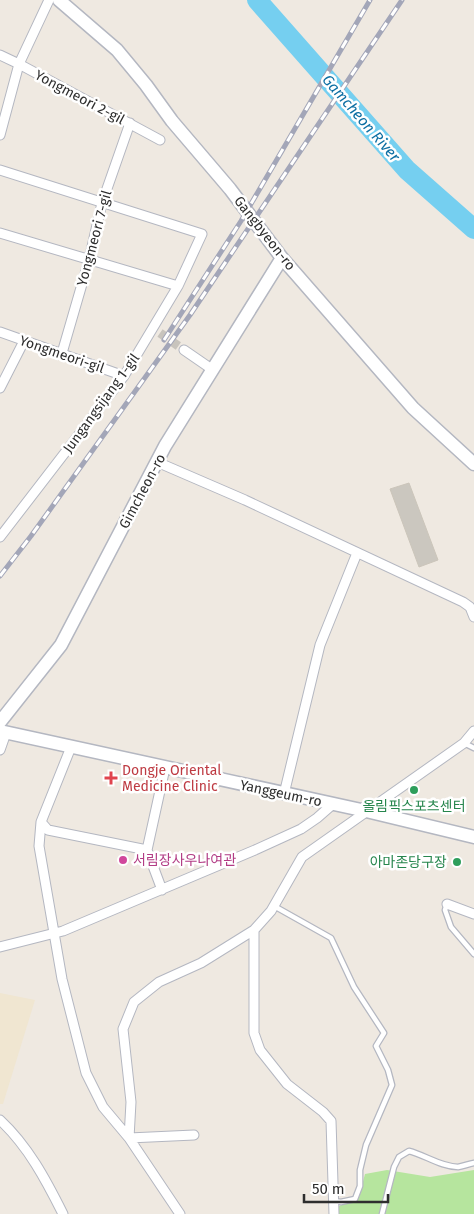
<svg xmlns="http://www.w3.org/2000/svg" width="474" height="1214" viewBox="0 0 474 1214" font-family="'Fira Sans','Noto Sans KR',sans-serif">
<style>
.education{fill:#f0e6d1}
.green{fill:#b6e59e}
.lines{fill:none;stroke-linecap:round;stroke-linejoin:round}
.river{stroke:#75cff0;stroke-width:20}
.building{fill:#cbc7bf;stroke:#cbc5ba}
.street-tunnel{stroke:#c8c4bd;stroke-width:9;stroke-dasharray:9 4.5;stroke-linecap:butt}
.lane-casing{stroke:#b4b7c1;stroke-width:7}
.street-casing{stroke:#b4b7c1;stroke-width:11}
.secondary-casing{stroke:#b4b7c1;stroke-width:15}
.lane{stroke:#fff;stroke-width:4.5}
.street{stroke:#fff;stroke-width:9}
.secondary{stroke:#fff;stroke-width:12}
.rail-casing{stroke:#a3a6b8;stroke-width:5}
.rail{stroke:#fff;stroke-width:3;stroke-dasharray:9;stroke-linecap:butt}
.health-dot{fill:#e0444e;stroke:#fff;stroke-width:2}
.leisure-dot{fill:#2e9e5b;stroke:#fff;stroke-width:2}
.hotel-dot{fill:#d1479c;stroke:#fff;stroke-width:2}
.labels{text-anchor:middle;stroke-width:5;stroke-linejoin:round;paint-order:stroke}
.street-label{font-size:14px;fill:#2e2e2e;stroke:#fff}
.health-label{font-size:14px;fill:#be3a42;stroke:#fff;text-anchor:start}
.leisure-label{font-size:14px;fill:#27864d;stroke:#fff}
.hotel-label{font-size:14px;fill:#b23c85;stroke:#fff;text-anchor:start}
.water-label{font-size:15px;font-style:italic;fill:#0d6fa3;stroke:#fff}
</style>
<rect width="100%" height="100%" fill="#efe9e1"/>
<path class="education" d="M0 993 35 1000 3 1104H0Z"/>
<path class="green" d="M387 1170 430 1177 474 1170V1214H339V1206L359 1197 365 1174Z"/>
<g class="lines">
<path class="river" d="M257 0 407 170 474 229"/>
</g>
<path class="building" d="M409 483 438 560 419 567 390 489Z"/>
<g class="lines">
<path class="street-tunnel" d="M160 333 184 350"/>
<defs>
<path id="lane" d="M464 743 474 748
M447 904 445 910 451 927 474 954
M274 906 331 938 354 987 384 1033 376 1046 388 1070 392 1085 366 1145 360 1170V1186L355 1199 341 1202 334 1201
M382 1214 394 1167 399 1157 409 1151C425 1155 441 1167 458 1167 463 1166 469 1164 474 1163"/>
<path id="street" d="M0 55 19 64 160 140
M0 135 19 64 49 0
M0 170 202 234 178 286 124 376 0 537
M0 233 178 286
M0 332 124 376
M184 350 213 370
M62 353 89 260 102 203 130 123
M0 388 24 341
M157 462 245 500 463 602 470 607 474 617
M71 747 41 822 39 846 62 979 86 1073 103 1107 129 1138 180 1214
M0 750 6 733
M284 794 320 645 357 553
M41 822 48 830 147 850
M162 890 147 850 165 768
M447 904 474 914
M254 930V1033L260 1050 287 1084 323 1112 331 1121 334 1214
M0 947 63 931 255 850 301 829 317 818 333 804
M0 1120C28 1146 46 1180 63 1214
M194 1135 129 1138 131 1102 123 1029 134 1002 159 982 201 963 254 930 271 911 302 857 464 743 474 731"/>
<path id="secondary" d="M59 0 117 50 146 85 172 121 230 189 282 258 413 408 474 464
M0 722 61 645 165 446 282 258
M0 731 366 811 474 837"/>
</defs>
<use href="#lane" class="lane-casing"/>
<use href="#street" class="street-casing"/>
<use href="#secondary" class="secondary-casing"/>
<use href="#lane" class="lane"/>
<use href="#street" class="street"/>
<use href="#secondary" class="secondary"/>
<defs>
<path id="rail" d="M164 340 241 221 370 0
M0 576 31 536 190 315 402 0"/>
</defs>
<use href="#rail" class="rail-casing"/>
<use href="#rail" class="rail"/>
</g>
<path class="health-dot" d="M108.5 770.5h5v5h5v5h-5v5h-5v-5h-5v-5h5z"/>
<g class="leisure-dot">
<circle cx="414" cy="790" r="5"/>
<circle cx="457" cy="862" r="5"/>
</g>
<circle class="hotel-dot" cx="123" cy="860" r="5"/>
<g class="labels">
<g class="street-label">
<text transform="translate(80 97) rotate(28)" y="5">Yongmeori 2-gil</text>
<text transform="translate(265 233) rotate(52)" y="5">Gangbyeon-ro</text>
<text transform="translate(94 238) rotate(-75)" y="5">Yongmeori 7-gil</text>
<text transform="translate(62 354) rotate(19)" y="5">Yongmeori-gil</text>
<text transform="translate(101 403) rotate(-54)" y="5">Jungangsijang 1-gil</text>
<text transform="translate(142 491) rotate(-62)" y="5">Gimcheon-ro</text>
<text transform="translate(281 793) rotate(12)" y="5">Yanggeum-ro</text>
</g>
<g class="health-label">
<text x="122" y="775">Dongje Oriental<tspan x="122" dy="16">Medicine Clinic</tspan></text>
</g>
<g class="leisure-label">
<text x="414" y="811">올림픽스포츠센터</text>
<text x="447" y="867" text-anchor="end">아마존당구장</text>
</g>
<g class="hotel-label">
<text x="133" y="865">서림장사우나여관</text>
</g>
<g class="water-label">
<text transform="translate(361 118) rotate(49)" y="5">Gamcheon River</text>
</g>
</g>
<path d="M304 1194v8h84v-8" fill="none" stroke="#2e2e2e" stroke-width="2.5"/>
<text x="312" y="1194" font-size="15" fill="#2e2e2e" stroke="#ffffff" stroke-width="4" paint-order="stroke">50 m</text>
</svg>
